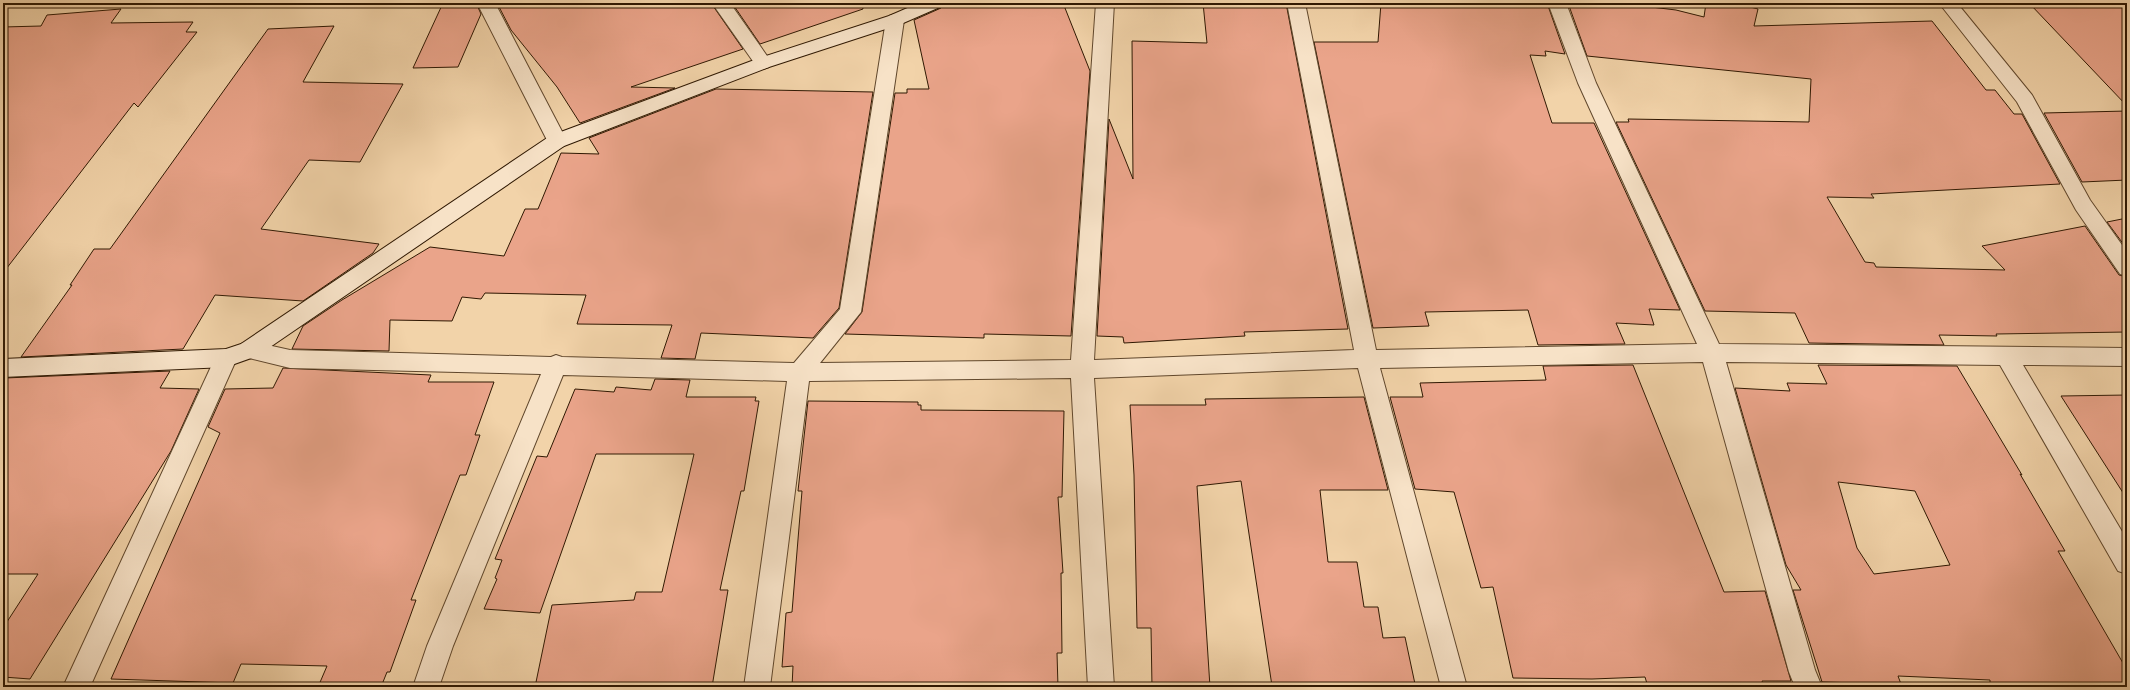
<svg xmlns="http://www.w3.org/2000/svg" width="2130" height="690" viewBox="0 0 2130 690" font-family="'Sorts Mill Goudy',serif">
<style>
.building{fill:#eaa48a;stroke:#2f1802;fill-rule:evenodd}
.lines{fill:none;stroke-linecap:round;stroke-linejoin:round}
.street-casing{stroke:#60472c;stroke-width:2}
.secondary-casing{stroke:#2f1802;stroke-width:2}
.street{fill:#f7e2c7;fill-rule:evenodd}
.secondary{fill:#f7e2c7;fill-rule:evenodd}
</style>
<rect width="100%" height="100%" fill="#f2d3a9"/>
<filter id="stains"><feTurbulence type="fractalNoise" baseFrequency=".005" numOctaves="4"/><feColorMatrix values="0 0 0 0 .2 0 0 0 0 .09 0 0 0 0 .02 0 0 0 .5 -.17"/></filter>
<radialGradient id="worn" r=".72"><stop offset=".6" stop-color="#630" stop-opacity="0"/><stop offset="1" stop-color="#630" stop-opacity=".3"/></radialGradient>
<path class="building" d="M443 3H476L481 14 458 67 413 68Z
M497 3H711L743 49 631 87 675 88 580 123 557 87 511 30Z
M732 3H862L863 9 760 44Z
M944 3H1063L1090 71 1071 336 984 334V338L845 334 862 312 895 93H907V89H929L914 20 941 8Z
M1203 3H1286L1348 329 1244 332 1245 336 1124 343 1123 337 1097 336 1109 119 1133 179 1132 41 1207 43Z
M1381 3H1547L1565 54 1545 51 1546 56 1530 55 1552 123H1594L1680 310 1649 309 1654 325 1616 323 1625 344 1538 345 1528 310 1425 312 1429 326 1373 328 1314 42H1378Z
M1568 3H1618L1676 10 1704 17 1706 3H1735L1758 9 1754 26 1932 21 1986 90H1995L2014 114H2022L2060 184 1871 194 1874 198 1827 197 1865 262 1874 263 1876 267 2005 270 1982 246 2085 226 2119 275 2127 277V332L1996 334 1997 336 1939 335 1944 345 1809 343 1795 313 1705 311 1616 122H1629L1628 119 1809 122 1811 79 1587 56Z
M2029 3H2127V106Z
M121 9 111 23 193 22 186 32H197L138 107 134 103 3 273V27L41 26 47 15Z
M334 26 303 82 403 84 360 162 309 160 261 229 379 244 373 253 303 301 215 295 183 349 21 357 72 285H70L94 249H110L268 29Z
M716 89 873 92 839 308 813 338 701 333 695 359 661 358 672 325 577 324 586 295 485 293 481 299 462 297 452 321 390 320 389 351 292 349 303 326 342 300 430 247 504 256 525 209H538L561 153 599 154 589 138Z
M2127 111V180L2082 182 2044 113Z
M2127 218V249L2107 222Z
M1633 365 1724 592 1765 591 1791 681H1762L1764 687H1648L1645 677 1592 679 1513 678 1493 587 1481 588 1454 492 1415 489 1390 397H1423L1420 383 1546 380 1543 366Z
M1818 365 1957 366 2022 475 2020 474 2065 551H2058L2127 670V687H1990V680L1898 676 1901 684 1822 682 1793 590H1801L1786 565 1735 388 1790 391 1787 383 1827 384ZM1838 482 1915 491 1950 565 1874 574 1857 548Z
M283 368 431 375 428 382H494L475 435H480L466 475H460L411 600H416L390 672H387L381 687H318L327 666 241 664 233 683 111 679 220 433 208 427 225 389 273 388Z
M170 371 160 388 199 389 171 451 30 679 3 677V628L38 574H3V381L5 378Z
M655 379 690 380 686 397H756L755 401H759L744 491H741L720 590H728L712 687H535L552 605 634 600 636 592H662L694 454H596L540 613 484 609 497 579 495 578 502 560 495 559 537 456 547 457 575 389 614 392 616 387 651 390Z
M2127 395V499L2061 396Z
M1364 397 1388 490H1320L1328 562H1357L1364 607H1378L1383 638 1405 637 1415 684H1405L1406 687 1272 686 1241 481 1197 486 1210 687H1152L1151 628H1137L1134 475 1130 405H1206L1205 399Z
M808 401 918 402V405H921V410L1064 411 1062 497H1058L1063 573H1061L1062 653H1057L1058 687H792L793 666 782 667 786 613 792 612 802 491H798Z"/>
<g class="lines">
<defs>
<path id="street" d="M477 3H495L567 141 564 146 557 148 550 146Z
M712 3H730L772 63 769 67 763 69 757 67Z
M1096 3H1114L1094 360 1354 350 1287 3H1305L1376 350 1697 344 1578 83 1548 3H1566L1596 83 1719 344 2127 348V366L2023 365 2127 540V574L2118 571 2000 365 1726 362 1815 670 1822 687H1795L1789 672 1703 362 1380 368 1467 687H1441L1358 368 1094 378 1114 687H1088L1071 378 809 381 770 687H744L787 381 563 375 453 646 439 687H413L427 646 541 374 290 368 241 356 238 350 241 344 249 341 290 350 551 357 556 355 562 357 794 363 840 309 886 20 889 16 895 14 901 16 904 20 861 312 820 363 1071 360Z
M1939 3H1957L2032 95 2090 200 2127 252V276L2120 274 2076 210 2017 102Z
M226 349 234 352 237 358 90 687H63L215 358 218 352Z"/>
<path id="secondary" d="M919 3H943L940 7 901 24 769 67 564 146 257 356 226 367 3 377V359L226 349 241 344 550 136 757 59 889 16Z"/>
</defs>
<use href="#street" class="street-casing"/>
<use href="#secondary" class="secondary-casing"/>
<use href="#street" class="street"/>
<use href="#secondary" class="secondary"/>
</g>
<rect width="2130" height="690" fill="none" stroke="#f2d3a9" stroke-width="16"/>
<rect x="4" y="4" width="2122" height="682" fill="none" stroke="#2f1802" stroke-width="2"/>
<rect x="8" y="8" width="2114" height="674" fill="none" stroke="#2f1802"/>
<rect width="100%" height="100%" filter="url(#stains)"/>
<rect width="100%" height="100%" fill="url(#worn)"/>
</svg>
